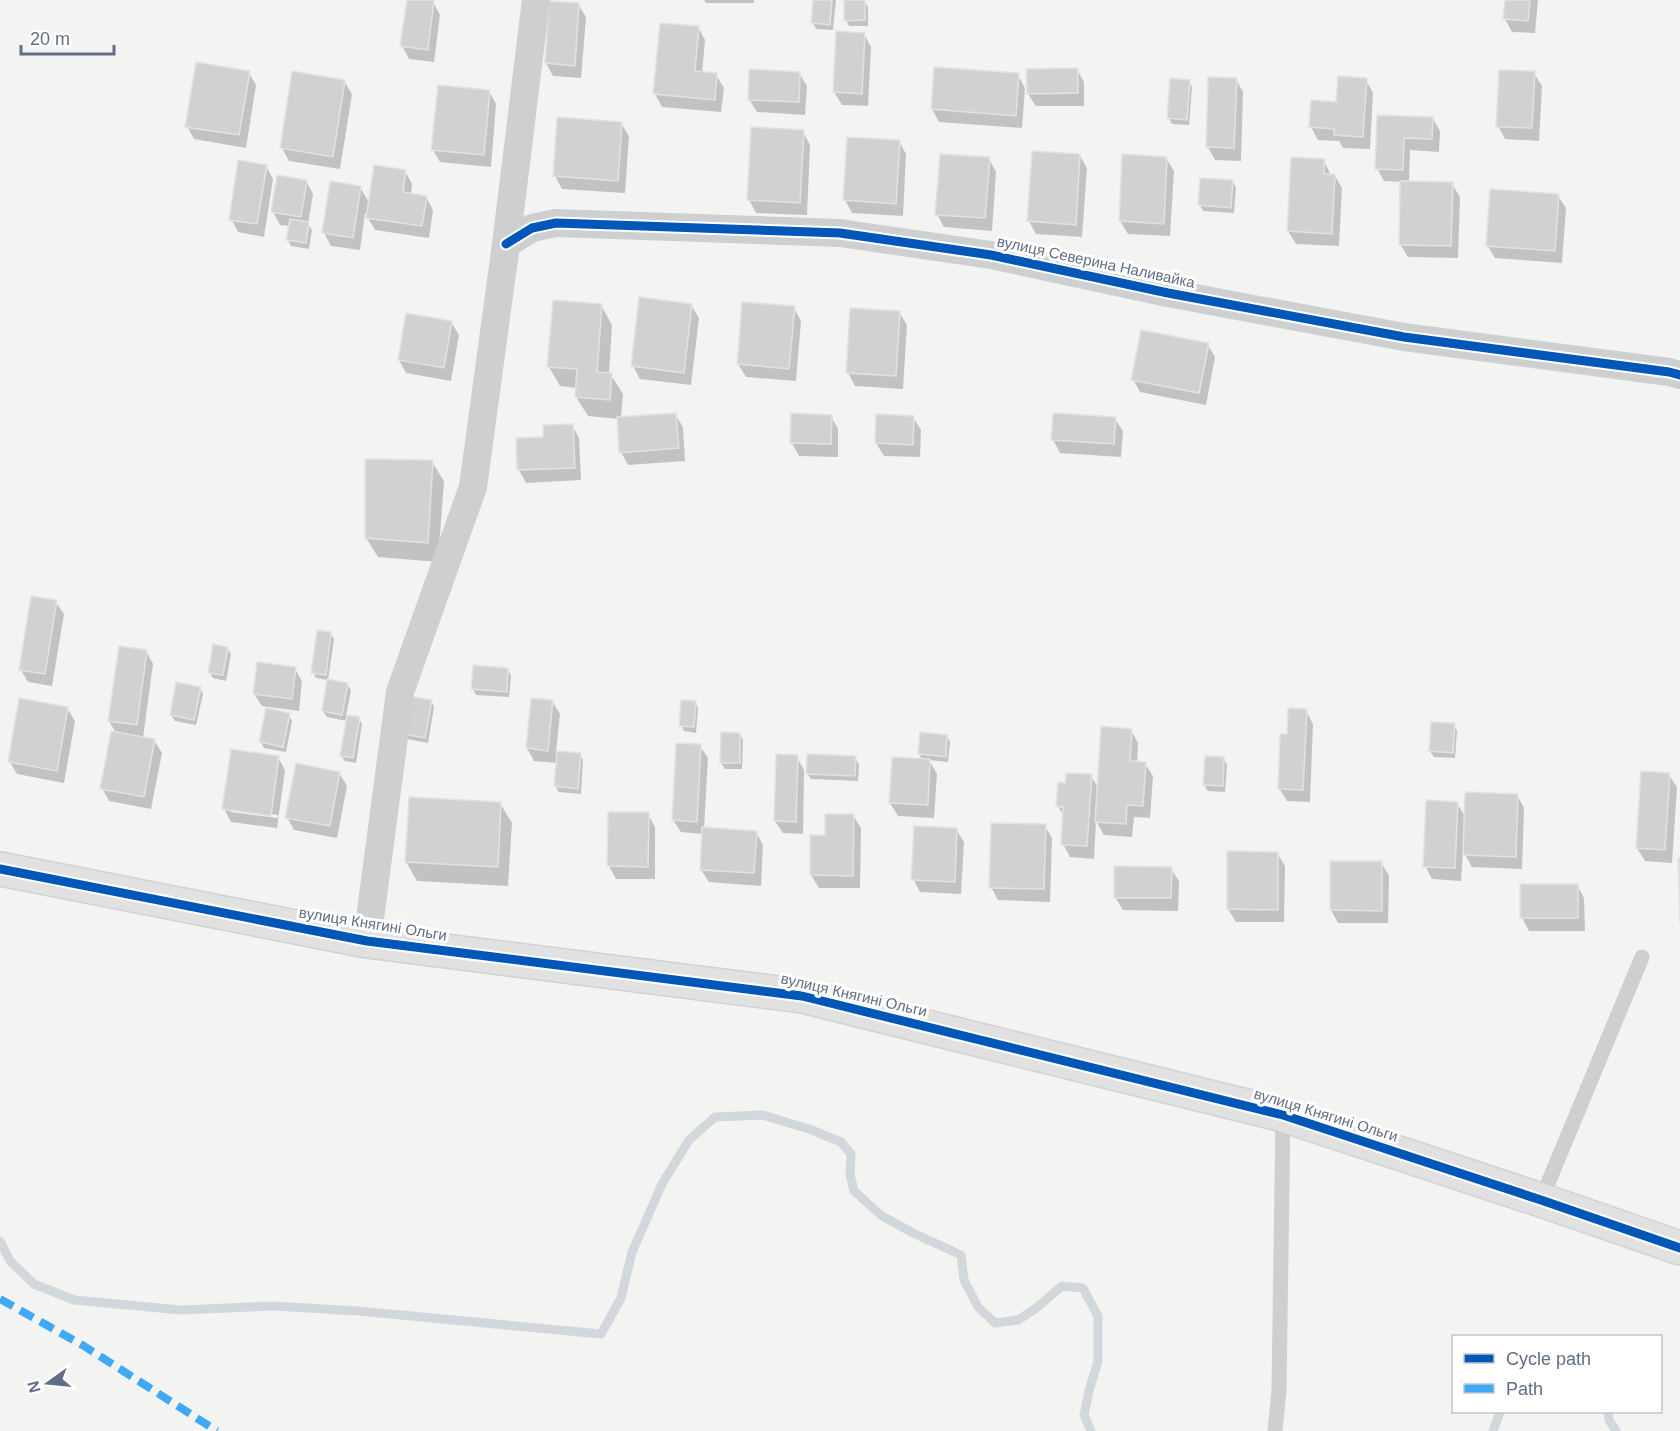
<svg xmlns="http://www.w3.org/2000/svg" width="1680" height="1431" viewBox="0 0 1680 1431" font-family="Arial,sans-serif">
<style>
.shadow{fill:#0003;fill-rule:evenodd}
.lines{fill:none;stroke-linecap:round;stroke-linejoin:round}
.stream{stroke:#d1d7db;stroke-width:9}
.building{fill:#d0d2d2;stroke:#e2e3e1;stroke-width:1.5}
.secondary-casing{stroke:#d0d2d3;stroke-width:36}
.lane{stroke:#cecfd0;stroke-width:15}
.street{stroke:#cecfd0;stroke-width:28}
.secondary{stroke:#e1e1e2;stroke-width:33}
.quiet{stroke:#3fa9f5;stroke-width:8;stroke-dasharray:15 8;stroke-linecap:butt}
.cycleway-casing{stroke:#fff;stroke-width:13}
.cycleway{stroke:#0057b8;stroke-width:9}
.labels{text-anchor:middle;stroke-width:6;stroke-linejoin:round;paint-order:stroke}
.street-label{font-size:15px;fill:#616f84;stroke:#fff}
</style>
<rect width="100%" height="100%" fill="#f3f4f1"/>
<path class="shadow" d="M408 0 433 2 440 15 434 62 409 59 402 46Z
M704 0H754V3H706Z
M815 0H836L833 30 816 29 813 23Z
M1507 0H1538L1535 33 1512 32 1505 19Z
M864 1 868 7V26H849L846 20Z
M578 4 586 17 581 78 553 76 546 63Z
M698 27 705 40 702 74 716 75 724 88 721 112 662 107 655 94Z
M864 34 871 47 868 106 842 105 834 92Z
M1077 69 1084 82V106H1036L1028 94Z
M249 73 256 85 246 148 194 139 187 126Z
M799 73 807 86 805 115 757 112 749 99Z
M1534 73 1542 86 1539 141 1505 139 1498 126Z
M1018 75 1025 88 1022 128 939 122 932 109Z
M1236 79 1243 92 1241 161 1215 160 1208 147Z
M1366 80 1373 93 1370 149 1343 148 1339 141 1318 140 1311 127Z
M344 81 352 94 340 169 289 161 282 148Z
M1189 81 1192 87 1189 125 1172 124 1169 118Z
M489 91 496 104 491 167 440 162 433 150Z
M1379 116 1433 119 1440 131 1439 152 1410 150 1409 183 1452 184 1460 197 1458 258 1408 257 1400 244 1402 182 1384 181 1377 168Z
M621 123 629 136 625 193 562 189 555 176Z
M803 132 810 145 807 215 756 213 749 200Z
M899 141 906 154 903 216 852 213 845 200Z
M1080 156 1087 168 1082 237 1036 234 1029 221Z
M1124 156 1166 158 1174 171 1170 236 1128 234 1120 221Z
M989 159 996 172 992 231 944 227 937 214Z
M1324 160 1331 176H1335L1342 188 1339 246 1296 244 1288 231Z
M266 166 273 179 264 237 238 232 231 219Z
M405 171 412 184 411 195 426 197 433 210 429 238 375 230 365 213 360 250 331 246 324 233 360 187 370 204Z
M306 181 313 194 308 224 312 230 309 249 291 246 288 240 290 226 280 225 273 212Z
M1232 181 1236 187 1234 213 1203 211 1200 205Z
M1558 196 1566 208 1562 263 1495 258 1487 245Z
M601 305 612 325 609 375H611L623 394 621 418 675 414 683 427 685 461 628 465 621 452 619 419 588 416 576 397 577 388 560 386 549 367Z
M691 305 699 318 691 385 640 379 633 366Z
M794 308 801 321 796 381 746 377 738 364Z
M899 312 907 325 903 389 855 386 848 373Z
M451 322 459 335 451 381 406 373 399 360Z
M1208 345 1215 357 1206 405 1140 392 1133 379Z
M831 416 838 429V457L799 456 792 443Z
M877 416 913 417 921 430 920 457 884 456 876 443Z
M1115 419 1123 431 1121 457 1060 453 1053 440Z
M572 425 579 438 581 480 526 483 519 470 545 438Z
M432 462 444 481 438 562 378 557 366 538Z
M56 602 64 614 52 686 28 682 21 670Z
M330 633 334 639 328 680 316 678 313 672Z
M227 648 231 654 226 681 213 678 209 672Z
M146 651 153 664 143 738 154 740 162 753 151 809 109 801 102 788 116 733 109 721Z
M295 669 302 681 299 711 262 706 254 694Z
M507 669 511 675 509 697 476 695 473 689Z
M347 684 351 690 346 716 359 718 362 724 356 763 345 761 341 756 347 721 327 717 323 711Z
M200 688 203 694 196 725 175 721 171 715Z
M431 701 434 707 428 743 407 739 404 734Z
M552 701 560 714 556 752 580 754 583 760 581 794 559 792 555 786 557 763 534 761 527 748Z
M695 702 698 708 696 733 684 731 681 725Z
M67 708 75 721 64 783 17 774 10 762Z
M1306 711 1313 724 1310 802 1287 801 1279 788Z
M289 715 292 721 286 752 264 748 261 742Z
M1454 725 1457 731 1455 758 1434 757 1430 751Z
M1131 730 1138 743 1137 763 1145 764 1153 776 1150 818 1134 817 1132 837 1104 835 1096 821 1094 859 1070 857 1063 844 1064 817 1058 806 1066 784 1091 776 1099 789Z
M740 734 743 740 742 769H725L721 763Z
M947 736 950 742 948 762 929 760 937 774 934 818 898 816 890 803 923 760 919 754Z
M700 746 708 758 704 829 756 832 763 845 761 886 709 882 701 870 703 834 681 832 673 820Z
M278 757 285 770 277 828 231 822 224 809ZM231 809 278 815V818L231 812Z
M797 757 804 770 803 834 783 833 775 821Z
M855 758 859 764 858 781 811 779 807 773Z
M1224 759 1227 765 1225 792 1208 791 1204 785Z
M339 773 347 786 337 838 294 830 287 817Z
M1642 773 1669 775 1677 787 1672 863 1645 861 1637 848Z
M1517 795 1524 808 1522 869 1472 867 1463 851 1461 881 1432 879 1425 866 1457 803 1466 818Z
M500 803 512 823 508 886 417 881 406 862Z
M648 814 655 827V879H616L609 866Z
M853 815 861 828 860 888H819L811 875 826 837Z
M1045 826 1052 838 1050 902 998 900 991 887Z
M956 829 964 842 961 894 920 892 913 879Z
M1277 853 1285 866 1284 922H1236L1228 909Z
M1381 863 1389 875 1388 923H1338L1331 910Z
M1171 869 1179 881 1178 911 1123 910 1115 897Z
M1577 885 1584 898 1585 931H1529L1522 918Z"/>
<g class="lines">
<path class="stream" d="M0 1241 10 1261 34 1284 74 1300 181 1310 274 1306 358 1311 601 1334 621 1298 632 1252 662 1184 689 1140 715 1117 763 1115 809 1129 841 1142 851 1154 850 1174 854 1191 882 1216 913 1233 961 1255 964 1280 978 1307 995 1323 1018 1320 1035 1309 1062 1286 1083 1288 1098 1316V1361L1089 1391 1084 1415 1091 1431
M1608 1412 1609 1420 1616 1431
M1493 1431 1500 1412"/>
</g>
<path class="building" d="M407 0H434L428 50 400 46Z
M813 0H832L830 25 811 23Z
M844 0H865V20L844 21Z
M1505 0H1530L1528 21 1503 19Z
M549 1 579 3 575 66 545 63Z
M660 23 699 26 695 71 717 73 715 100 653 94Z
M836 31 865 33 862 94 833 92Z
M196 62 250 71 239 135 185 127Z
M934 67 1019 73 1016 116 931 109Z
M1078 68V93L1027 94 1026 69Z
M749 69 800 72 799 102 748 100Z
M1499 70 1535 71 1532 128 1496 127Z
M292 71 345 80 333 157 280 148Z
M1338 76 1367 78 1363 137 1334 135V129L1309 127 1311 100 1336 102Z
M1208 77 1237 78 1234 148 1206 147Z
M1170 78 1190 80 1187 120 1167 118Z
M438 85 490 90 484 155 431 150Z
M1377 115 1433 117 1432 139 1404 138 1403 170 1375 169Z
M557 117 622 122 618 181 553 176Z
M751 127 804 130 800 203 747 200Z
M847 137 900 140 896 204 843 200Z
M1032 151 1080 154 1076 225 1027 221Z
M940 154 990 157 985 218 935 215Z
M1122 154 1167 157 1164 224 1119 221Z
M1291 157 1325 159 1324 174H1335L1332 234 1287 231Z
M238 160 267 165 257 224 229 220Z
M374 165 406 170 403 192 427 196 422 226 366 218Z
M277 175 307 180 301 217 271 212Z
M1200 178 1233 180 1231 208 1198 205Z
M330 181 361 186 353 238 322 233Z
M1400 181 1453 182 1451 246 1399 245Z
M1490 189 1559 194 1555 251 1486 246Z
M290 219 309 222 306 243 286 240Z
M639 297 692 304 684 373 631 366Z
M553 300 602 304 597 372 612 373 610 400 575 397 577 369 547 367Z
M742 302 795 306 789 369 737 364Z
M850 308 900 311 896 376 846 373Z
M406 313 452 321 444 368 398 360Z
M1141 330 1209 343 1199 393 1131 380Z
M676 413 679 448 619 453 617 417Z
M791 413 832 415 831 444 790 443Z
M1053 413 1116 417 1114 444 1051 440Z
M876 414 914 416 913 445 875 443Z
M573 424 575 468 517 470 516 438 543 437V425Z
M365 459 433 460 428 543 365 538Z
M31 596 57 600 45 674 19 670Z
M317 630 331 632 326 675 311 673Z
M213 644 228 647 223 675 208 673Z
M119 646 147 650 137 725 108 721Z
M257 662 296 667 292 699 253 694Z
M473 665 508 668 507 692 471 689Z
M327 679 348 683 342 715 322 711Z
M176 682 201 687 194 720 170 715Z
M409 696 432 700 425 738 402 734Z
M19 698 68 707 57 771 8 762Z
M531 698 553 700 548 751 526 748Z
M681 700 696 701 694 727 679 726Z
M266 708 290 713 283 747 259 742Z
M1288 708 1307 709 1303 790 1278 789 1280 734H1287Z
M347 715 360 717 353 758 340 756Z
M1431 722 1455 723 1453 753 1429 751Z
M1101 726 1132 729 1130 761 1146 762 1143 806 1127 805 1126 824 1095 822Z
M111 731 155 739 144 797 100 789Z
M721 732 740 733V763H720Z
M920 732 947 735 946 757 918 754Z
M676 743 701 744 697 822 672 820Z
M231 749 279 756 271 816 222 809Z
M557 751 581 753 578 789 554 786Z
M776 754 798 755 796 822 774 821Z
M807 754 856 756 855 776 806 774Z
M1205 756 1224 757 1223 786 1203 785Z
M892 757 930 759 928 805 889 803Z
M296 763 340 772 330 826 285 818Z
M1641 771 1670 773 1665 850 1636 848Z
M1066 773 1092 774 1087 846 1061 845 1063 807 1056 806 1058 782 1065 783Z
M1465 792 1518 794 1516 857 1463 855Z
M409 797 501 802 498 867 405 862Z
M1426 800 1458 802 1455 868 1423 867Z
M608 812H649L648 867 607 866Z
M825 814H854L853 876 810 875V835H825Z
M991 823 1046 824 1044 889 989 888Z
M914 826 957 828 955 882 911 880Z
M702 827 757 831 754 873 700 870Z
M1227 851 1278 852V910L1227 909Z
M1678 858H1680V923Z
M1330 861H1382V911L1330 910Z
M1114 866 1172 867 1171 898H1114Z
M1520 884H1578V918H1520Z"/>
<g class="lines">
<defs>
<path id="secondary" d="M0 869 367 941 802 996 1283 1115 1541 1200 1680 1248"/>
</defs>
<use href="#secondary" class="secondary-casing"/>
<path class="lane" d="M1541 1200 1642 957
M1275 1431 1279 1390 1283 1115"/>
<path class="street" d="M506 244 532 228 556 223 840 233 991 255 1168 293 1404 337 1669 372 1680 375
M367 941 400 692 473 487 506 244 536 0"/>
<use href="#secondary" class="secondary"/>
<path class="quiet" d="M0 1299 84 1346 217 1431"/>
<defs>
<path id="cycleway" d="M506 244 532 228 556 223 840 233 991 255 1168 293 1404 337 1669 372 1680 375
M0 869 367 941 802 996 1283 1115 1541 1200 1680 1248"/>
</defs>
<use href="#cycleway" class="cycleway-casing"/>
<use href="#cycleway" class="cycleway"/>
</g>
<g class="labels">
<g class="street-label">
<text transform="translate(1096 262) rotate(12)" y="5">вулиця Северина Наливайка</text>
<text transform="translate(373 924) rotate(9)" y="5">вулиця Княгині Ольги</text>
<text transform="translate(854 995) rotate(13)" y="5">вулиця Княгині Ольги</text>
<text transform="translate(1326 1115) rotate(17)" y="5">вулиця Княгині Ольги</text>
</g>
</g>
<rect x="1452" y="1335" width="210" height="78" fill="#ffffff" stroke="#c0c5ce" stroke-width="1.5"/>
<rect x="1464" y="1354" width="30" height="9" fill="#0057b8" stroke="#c0c5ce" stroke-width="1.5"/>
<text x="1506" y="1365" font-size="18" fill="#616f84">Cycle path</text>
<rect x="1464" y="1384" width="30" height="9" fill="#3fa9f5" stroke="#c0c5ce" stroke-width="1.5"/>
<text x="1506" y="1395" font-size="18" fill="#616f84">Path</text>
<g transform="translate(48 1383) rotate(255)" stroke="#ffffff" stroke-width="4.5" paint-order="stroke">
<path d="M0-4.5L10 22L0 15L-10 22Z" fill="#616f84"/>
<text y="-9" font-size="16" font-weight="bold" text-anchor="middle" fill="#616f84">N</text>
</g>
<path d="M21 45v9h93v-9" fill="none" stroke="#616f84" stroke-width="3"/>
<text x="30" y="45" font-size="18" fill="#616f84" stroke="#ffffff" stroke-width="4.5" paint-order="stroke">20 m</text>
</svg>
